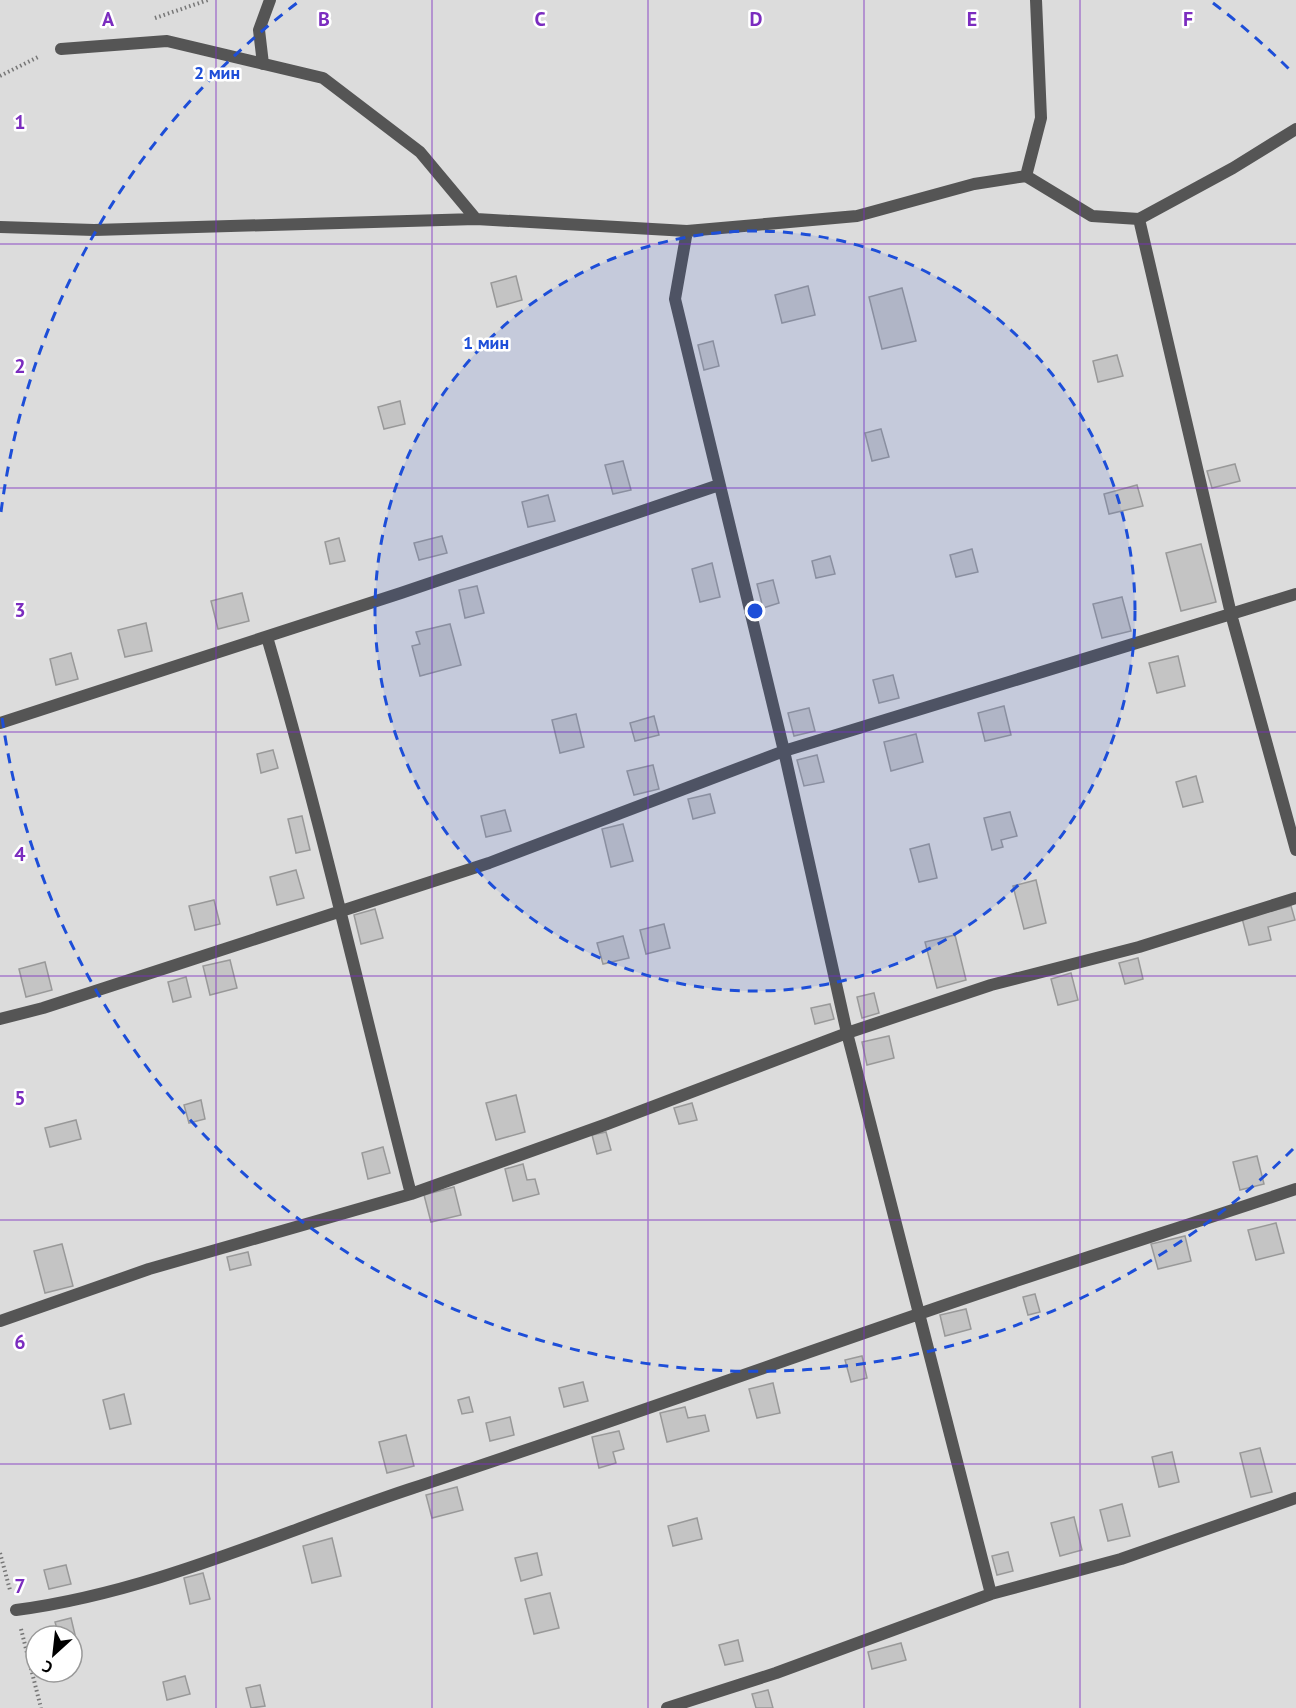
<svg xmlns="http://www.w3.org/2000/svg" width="1296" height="1708" viewBox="0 0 1296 1708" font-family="'PT Sans',sans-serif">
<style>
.green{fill:#dcdcdc;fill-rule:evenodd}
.building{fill:#c4c4c4;stroke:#999;stroke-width:1.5}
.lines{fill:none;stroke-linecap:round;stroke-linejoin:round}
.path{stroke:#777;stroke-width:4;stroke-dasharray:1.5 3;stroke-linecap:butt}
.service{stroke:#555;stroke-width:12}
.grid{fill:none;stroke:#7b2cbf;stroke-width:1.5;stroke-opacity:0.55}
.ring{fill:none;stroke:#1d4ed8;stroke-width:3;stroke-dasharray:10 8}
.grid-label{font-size:20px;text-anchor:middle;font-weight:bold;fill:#7b2cbf;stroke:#fff;stroke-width:5;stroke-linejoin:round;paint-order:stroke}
.centre{fill:#1d4ed8;stroke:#fff;stroke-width:3}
.ring-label{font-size:18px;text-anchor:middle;font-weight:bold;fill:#1d4ed8;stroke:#fff;stroke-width:5;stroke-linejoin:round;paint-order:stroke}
</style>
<rect width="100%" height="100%" fill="#fff"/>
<path class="green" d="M0 0H1296V1708H0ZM36 1636H72V1672H36Z"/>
<path class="building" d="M516 276 522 300 497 307 491 283Z
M808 286 815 315 782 323 775 295Z
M902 288 916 341 882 349 869 297Z
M713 341 719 366 704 370 698 345Z
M1117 355 1123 376 1098 382 1093 361Z
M400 401 405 424 384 429 378 407Z
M881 429 889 457 872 461 865 433Z
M623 461 631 490 613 494 605 465Z
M1235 464 1240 481 1212 488 1207 471Z
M1137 485 1143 506 1109 514 1104 494Z
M548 495 555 521 528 527 522 502Z
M442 536 447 553 419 560 414 543Z
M339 538 345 561 330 564 325 542Z
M1201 544 1216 602 1181 611 1166 553Z
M972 549 978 572 956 577 950 555Z
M830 556 835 574 816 578 812 561Z
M712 563 720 597 700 602 692 569Z
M773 580 779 603 763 608 757 584Z
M477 586 484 613 465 618 459 590Z
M242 593 249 621 218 629 211 601Z
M1122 597 1131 631 1102 638 1093 604Z
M146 623 152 651 125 657 118 630Z
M450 624 461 665 420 676 412 646 420 644 416 632Z
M71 653 78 679 56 685 50 659Z
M1178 656 1185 686 1157 693 1149 663Z
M893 675 899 698 879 703 873 680Z
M1004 706 1011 735 985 741 978 713Z
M809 708 815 731 794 736 788 713Z
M576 714 584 747 560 753 552 720Z
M654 716 659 735 635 741 630 723Z
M916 734 923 762 891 771 884 742Z
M273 750 278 768 261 773 257 754Z
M817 755 824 782 804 786 797 760Z
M653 765 659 789 634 795 627 771Z
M1196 776 1203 802 1183 807 1176 782Z
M710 794 715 813 693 819 688 799Z
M505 810 511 831 486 837 481 816Z
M1010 812 1017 836 1001 840 1003 847 992 850 984 818Z
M302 816 310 850 296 853 288 819Z
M623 824 633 861 611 867 602 829Z
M929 844 937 878 919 882 910 849Z
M296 870 304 898 277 905 270 877Z
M1036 880 1046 923 1024 929 1013 886Z
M214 900 220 924 195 930 189 906Z
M1291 906 1295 920 1268 927 1271 940 1249 945 1242 918Z
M375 909 383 938 361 944 354 915Z
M664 924 670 948 646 954 640 930Z
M955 935 966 980 937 988 925 942Z
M623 936 629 958 603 964 597 943Z
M1138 958 1143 979 1125 984 1119 963Z
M230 960 237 988 210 995 203 966Z
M45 962 52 990 26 997 19 969Z
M1071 973 1078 1000 1058 1005 1051 979Z
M186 977 191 997 173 1002 168 982Z
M874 993 879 1013 862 1018 857 997Z
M830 1004 834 1019 815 1024 811 1008Z
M889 1036 894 1058 867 1065 862 1042Z
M516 1095 525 1132 496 1140 486 1103Z
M201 1100 205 1119 189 1123 184 1105Z
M692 1103 697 1120 679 1124 674 1108Z
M76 1120 81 1139 50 1147 45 1128Z
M606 1132 611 1150 597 1154 592 1135Z
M383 1147 390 1173 368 1179 362 1153Z
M1257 1156 1264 1184 1240 1190 1233 1162Z
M523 1164 527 1180 535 1179 539 1194 513 1201 505 1169Z
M454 1187 461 1215 431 1222 424 1195Z
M1276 1223 1284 1253 1256 1260 1248 1230Z
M1185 1236 1191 1261 1158 1269 1151 1244Z
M62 1244 73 1286 45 1293 34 1251Z
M248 1252 251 1265 230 1270 227 1257Z
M1035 1294 1040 1312 1028 1315 1023 1297Z
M966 1309 971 1329 945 1336 940 1315Z
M862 1356 867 1378 851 1382 845 1360Z
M583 1382 588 1401 564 1407 559 1388Z
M773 1383 780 1413 757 1418 749 1389Z
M124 1394 131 1424 110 1429 103 1400Z
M469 1397 473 1412 462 1414 458 1400Z
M685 1407 688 1418 705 1415 709 1431 667 1442 660 1413Z
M510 1417 514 1435 490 1441 486 1423Z
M619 1431 624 1449 613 1452 616 1463 599 1468 592 1437Z
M406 1435 414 1466 387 1473 379 1442Z
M1260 1448 1272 1492 1251 1497 1240 1453Z
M1172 1452 1179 1482 1159 1487 1152 1457Z
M457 1487 463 1510 432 1518 426 1495Z
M1122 1504 1130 1536 1108 1541 1100 1510Z
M1074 1517 1082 1550 1060 1556 1051 1523Z
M697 1518 702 1539 673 1546 668 1526Z
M332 1538 341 1576 312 1583 303 1546Z
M1008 1552 1013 1571 997 1575 992 1556Z
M537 1553 542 1575 521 1581 515 1558Z
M66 1565 71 1584 49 1589 44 1570Z
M203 1573 210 1599 190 1604 184 1578Z
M550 1593 559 1628 534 1634 525 1599Z
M71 1618 76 1639 72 1640V1636H59L55 1622Z
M738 1640 743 1661 725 1665 719 1645Z
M901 1643 906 1660 872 1669 868 1652Z
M185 1676 190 1694 167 1700 163 1682Z
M260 1685 265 1706 251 1708 246 1688Z
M768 1690 773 1708H756L752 1694Z"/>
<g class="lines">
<path class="path" d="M155 18 208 0
M0 76 40 56
M0 1553 10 1590
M21 1629 41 1708"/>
<path class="service" d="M61 49 167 41 323 78 420 152 476 219
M263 64 259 30 270 0
M1026 176 1041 118 1036 0
M1139 219 1231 614 1296 850
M0 227 94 230 476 219 687 231 857 216 974 184 1026 176 1092 216 1139 219 1233 168 1296 129
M687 231 675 299 784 751 847 1033 991 1594
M267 637C321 821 363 1008 411 1194
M0 723 401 593 719 485
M0 1019 43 1008 489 863 784 751 1296 594
M0 1321 149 1269 411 1194 607 1124 847 1033 991 985 1139 947 1296 898
M16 1610C153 1592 280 1532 410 1489 580 1433 748 1373 916 1315 1042 1271 1170 1231 1296 1189
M667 1708 776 1673 991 1594 1121 1559 1296 1498"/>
</g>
<path class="grid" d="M216 0V1708M432 0V1708M648 0V1708M864 0V1708M1080 0V1708M0 244H1296M0 488H1296M0 732H1296M0 976H1296M0 1220H1296M0 1464H1296"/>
<circle cx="755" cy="611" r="380" fill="#1d4ed8" fill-opacity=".12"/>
<g class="ring">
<circle cx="755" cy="611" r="380"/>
<path d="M1293 1149A761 761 0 0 1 1 710M1 512A761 761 0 0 1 297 3M1213 3A761 761 0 0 1 1293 73"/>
</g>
<g class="grid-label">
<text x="108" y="26">A</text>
<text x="324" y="26">B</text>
<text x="540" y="26">C</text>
<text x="756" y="26">D</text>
<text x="972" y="26">E</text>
<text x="1188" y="26">F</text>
<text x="20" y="129">1</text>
<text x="20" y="373">2</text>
<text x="20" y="617">3</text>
<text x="20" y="861">4</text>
<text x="20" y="1105">5</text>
<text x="20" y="1349">6</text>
<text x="20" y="1593">7</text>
</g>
<circle cx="755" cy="611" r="9" class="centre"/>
<g class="ring-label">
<text x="217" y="79">2 мин</text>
<text x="486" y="349">1 мин</text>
</g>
<g transform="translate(54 1654) rotate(207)"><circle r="28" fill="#ffffff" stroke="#999999" stroke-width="1.5"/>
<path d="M0-4.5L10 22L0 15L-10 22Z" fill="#000000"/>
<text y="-9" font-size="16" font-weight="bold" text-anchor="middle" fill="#000000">С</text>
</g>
</svg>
